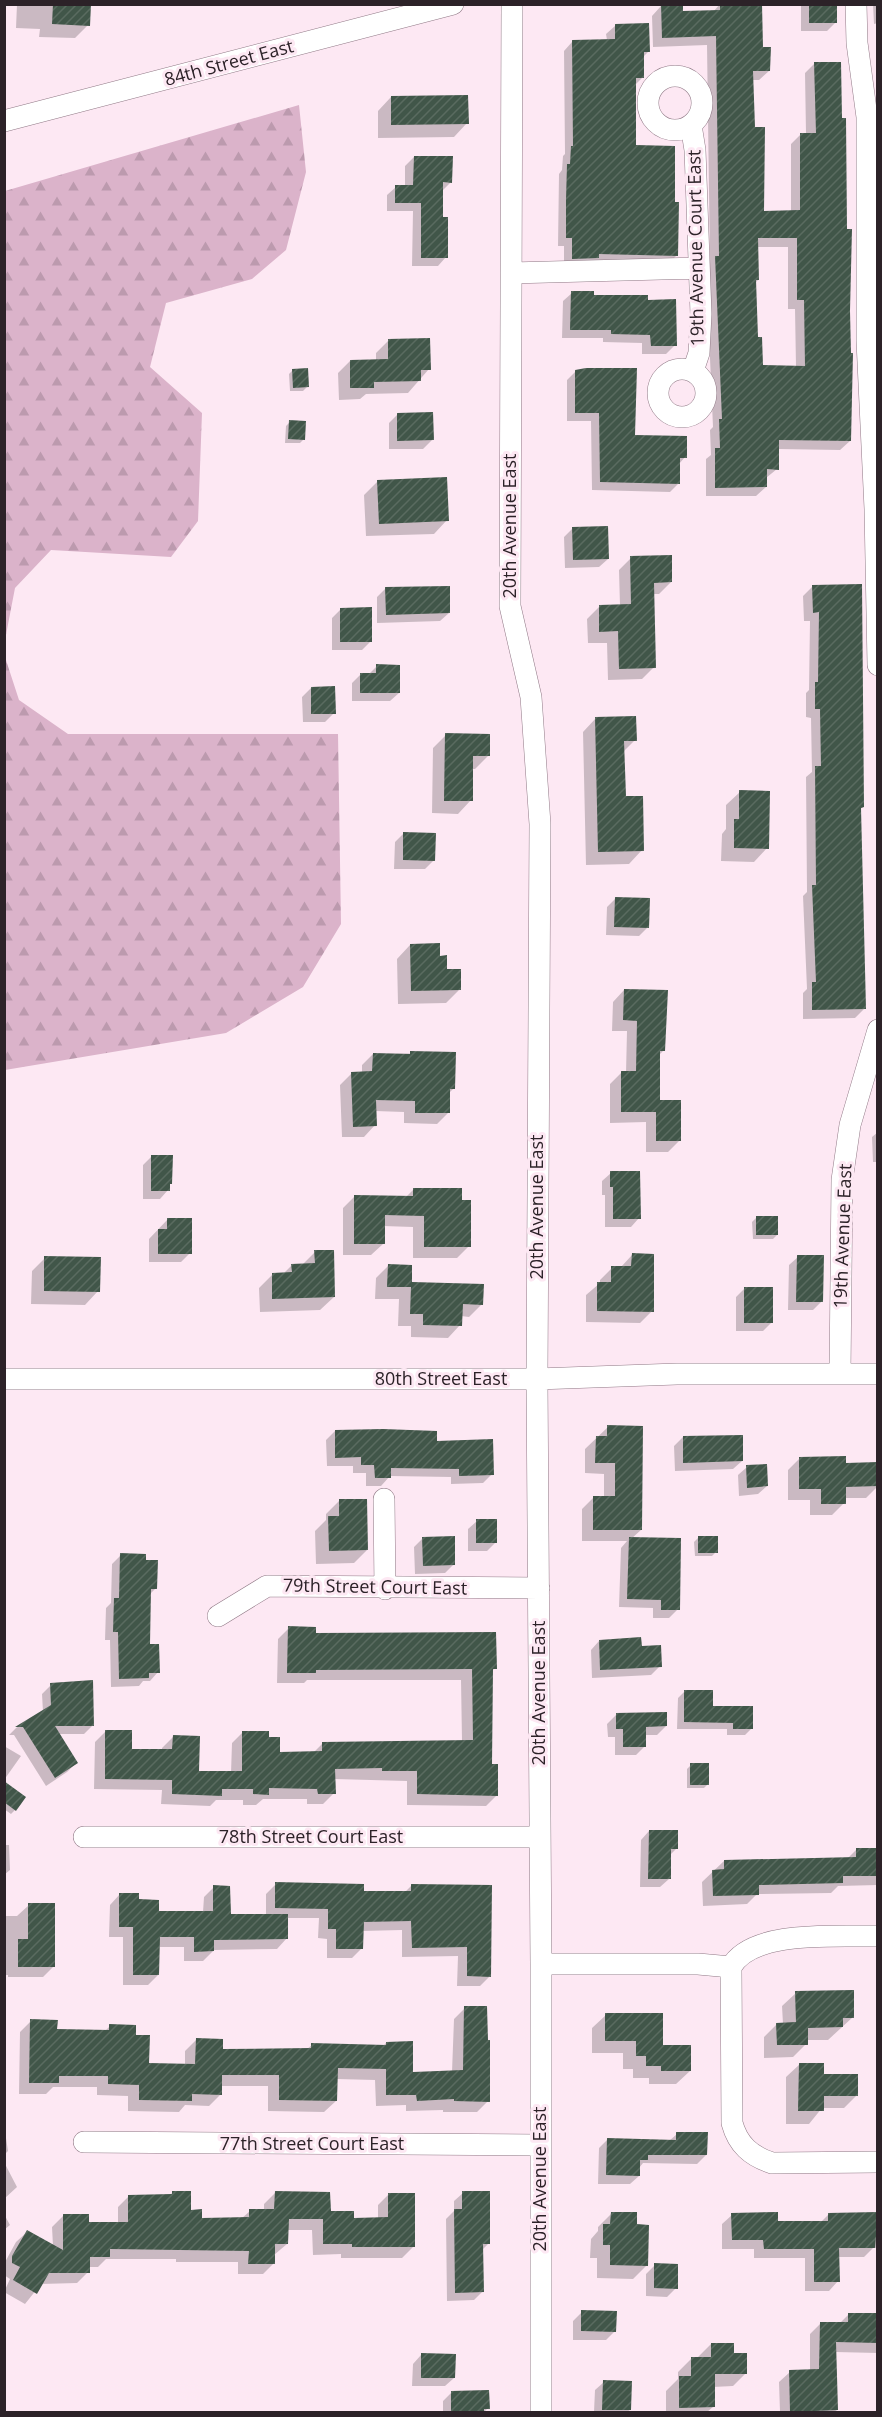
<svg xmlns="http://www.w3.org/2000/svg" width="882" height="2417" viewBox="0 0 882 2417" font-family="'Open Sans',sans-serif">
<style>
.forest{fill:url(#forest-firs)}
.shadow{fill:#0003;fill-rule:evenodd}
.building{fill:url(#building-hatch);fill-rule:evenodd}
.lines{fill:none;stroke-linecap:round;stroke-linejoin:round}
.minor-casing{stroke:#907986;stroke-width:22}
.minor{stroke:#fff;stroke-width:21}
.labels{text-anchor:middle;stroke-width:6;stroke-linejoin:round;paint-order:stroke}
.street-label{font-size:18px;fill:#2c2228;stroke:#fde8f3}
</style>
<defs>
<pattern id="forest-firs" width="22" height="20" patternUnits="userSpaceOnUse" patternTransform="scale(1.5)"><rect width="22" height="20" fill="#dbb3ca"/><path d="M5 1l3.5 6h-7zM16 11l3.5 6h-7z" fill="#bc9aae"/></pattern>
<pattern id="building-hatch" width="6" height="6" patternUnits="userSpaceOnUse" patternTransform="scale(1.5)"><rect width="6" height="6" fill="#415649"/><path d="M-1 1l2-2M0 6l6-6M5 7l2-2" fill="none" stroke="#5a6b60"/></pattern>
</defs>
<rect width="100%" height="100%" fill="#fde8f3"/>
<path class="forest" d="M299 105 306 172 286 250 252 279 166 303 150 367 202 413 198 521 171 557 51 550 15 588 5 640V191Z
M4 654 19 700 68 734H338L341 924 303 987 226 1033 5 1070Z"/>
<path class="shadow" d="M17 4H89L88 25 75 38 39 37 40 29 16 28Z
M720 4 762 48 769 71 759 80H752L754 129 763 212H791V144L801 134H806L805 73 815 63 850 441 840 450 778 449 777 469 766 478V487L756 496H706V459L711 455 710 430 713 427 706 267 710 264 707 45 653 47 652 16 661 6 682 12H713ZM757 247H788V309H795L796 367 761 366 757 338 755 283 758 280Z
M801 4H836V22L827 31H801Z
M873 4H878V23L874 24Z
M615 26 648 52 642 58 643 77 635 85V146L673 203 677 255 668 264 564 267V246H558L559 174 562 170 563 156 565 154 564 51 572 42 607 40 606 34Z
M391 97 467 123 454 137 378 138V111Z
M414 157 451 182 442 191 441 219 446 257 438 266H412L413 211H387V195L396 187H405V166Z
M572 293 646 301 675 345 666 354H642V343L603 342V338H562L563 301Z
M388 341 429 369 408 393 366 394 360 399 339 400 338 373 350 361H376V353Z
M293 370 307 387 303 391H290L289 374Z
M576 371 634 437 685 457 679 464 678 484 670 492 592 490 591 421H567V380Z
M397 415 432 440 423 449H389V423Z
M290 422 304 439 300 443H285L286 426Z
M378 481 447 520 434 534 366 536 364 495Z
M573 528 608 559 599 567 565 568 564 537Z
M631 558 671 582 659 594H652L654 667 642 679 608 680 607 643H588L587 619 599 607 620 606 619 570Z
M861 585 863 807 859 810 865 1008 855 1018 803 1019V993L807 989 803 896 807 892 806 777 812 772 811 718 806 717V693L809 690 810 621H804L803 596 813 586Z
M386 588 449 613 440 621 377 623V597Z
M341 609 371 641 362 650H332V618Z
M377 666 399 693 390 701H352V683L361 674 368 675Z
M311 688 334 713 325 722H303L302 697Z
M596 718 635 740 623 752 625 798 642 850 629 864 586 865 583 732Z
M446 735 488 756 475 769H472L471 800 458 814 432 813 433 748Z
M740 792 767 848 754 862 721 861 722 834 726 829V805Z
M404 833 434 860 425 869H394L395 842Z
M616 898 648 927 639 936 606 935 607 907Z
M410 945 438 957 459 990 446 1003 398 1004 397 959Z
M624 990 663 1051 658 1056 659 1102 680 1140 668 1152H646V1122L610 1123V1084L621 1073H626L627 1031H612L613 1002Z
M454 1053V1088L449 1093 448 1113 437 1124 404 1123V1112L375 1111V1125L364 1137H342L340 1085 351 1074 362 1073V1065L373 1054Z
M878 1132V1162H873L872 1137Z
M152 1156 169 1185 168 1190 160 1199H143V1165Z
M611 1173 639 1218 631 1227H605V1195H602V1181Z
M414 1189 461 1201 469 1246 457 1258H413V1227L383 1226V1244L371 1255H343V1208L354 1197H406Z
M756 1218 777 1235 773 1239H753L752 1222Z
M168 1219 190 1253 181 1262H149V1239Z
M315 1252 334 1297 320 1310 260 1312 259 1288 273 1274H283L292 1265H302Z
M632 1255 652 1311 640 1323 586 1322V1295L600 1283V1280L612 1268 621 1267Z
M798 1257 822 1301 813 1310H788L789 1265Z
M45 1258 98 1291 85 1305 31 1304 32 1271Z
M388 1266 411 1283 482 1304 469 1317 461 1316 460 1325 448 1338 411 1337V1326H398L399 1299H375L376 1278Z
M745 1288 772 1322 763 1331H736V1297Z
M608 1427 641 1530 631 1539 678 1609 669 1618H653V1608L619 1607 621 1548 627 1541H582V1509L594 1497H604V1474L585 1473V1449Z
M335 1431 436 1442 492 1474 483 1483 451 1484V1477L390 1476 381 1486H366V1473H353V1466H327L326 1440Z
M683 1437 742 1461 733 1469 675 1471 674 1446Z
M800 1458 844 1464H878V1486L866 1498H844V1503L832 1515H810V1500H788V1470Z
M747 1467 767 1486 758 1494 739 1496 738 1475Z
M339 1501 367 1550 354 1563 316 1564 315 1531 326 1520V1514Z
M477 1521 496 1542 487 1551H468V1529Z
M423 1538 454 1564 445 1573 415 1574 414 1547Z
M698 1538 716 1552 712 1556H695L694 1542Z
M121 1555 145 1562 156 1588 150 1594 148 1646 158 1672 150 1681H143L139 1686 111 1687 110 1640H105L106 1608 111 1603 112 1564Z
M289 1628 315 1635 495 1668 491 1672V1765L497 1795 486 1806 407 1805V1781L334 1779V1793L323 1804H307V1799H263L256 1805H243V1800H216L210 1806 161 1804 162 1790 94 1789 95 1742 106 1731 130 1750 162 1751V1748L173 1737 198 1772 231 1773 232 1743 243 1732 267 1738 278 1754 313 1753 322 1744 462 1741 461 1680H307L304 1683H277L278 1639Z
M599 1641 640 1647 660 1666 651 1675 592 1678 591 1650Z
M51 1685 93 1725 84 1734H58L76 1763 67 1772 46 1786 14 1735H9L16 1728 43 1712 42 1694Z
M685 1691 712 1707 752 1728 745 1735H727V1729H677L678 1698Z
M616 1715 666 1726 657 1735H645V1746L636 1755H615V1737H608L607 1724Z
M4 1746 21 1756 4 1780Z
M691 1765 708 1784 704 1788H687V1769Z
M4 1787 15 1810 11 1814 4 1809Z
M649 1831 676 1849 670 1855 669 1879 660 1887H640L641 1840Z
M4 1845H9L10 1870 4 1875Z
M856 1850H878V1885L838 1886 831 1893 757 1894 747 1904 703 1906 702 1882 724 1861 848 1858Z
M276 1884 363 1892H405L411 1886 490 1887V1976L480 1986H457L458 1956 402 1957V1930L362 1931V1948L352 1958H327V1939L318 1938 319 1918H287V1938L277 1949 214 1950 203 1961H184V1947H158V1975L148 1985H123V1937H109L110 1905 120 1894 138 1901 157 1913 203 1912 204 1897 214 1887 229 1916H266V1894Z
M29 1905 54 1966 43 1977H8V1975H4V1916H17Z
M796 1993 853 2017 828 2040H806V2044L793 2057 764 2058V2037L777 2024H783L782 2006Z
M465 2008 488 2101 477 2112H443V2110L406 2111V2105L376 2106 375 2080 336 2079V2101L324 2112 268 2111V2086H220V2095L209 2106 185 2105 179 2112 128 2111V2096L97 2095V2087H53L46 2094H19L20 2032 31 2021 56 2031 104 2032 110 2026 134 2036 147 2065H185V2051L197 2039 221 2050 307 2049 312 2045 383 2046 386 2043 412 2073 452 2072 454 2019Z
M606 2015 661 2046 690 2071 676 2084H649V2078H633V2069H623V2053H592V2028Z
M800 2064 822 2075 857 2095 844 2108H822L809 2124H786V2077Z
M4 2125 8 2151 4 2155Z
M677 2134 706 2155 697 2164 643 2163 639 2168V2176L630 2184H598L599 2148 608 2139 669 2141Z
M4 2162 17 2187 4 2199Z
M172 2193 200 2219H241L250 2211H264V2204L275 2193 352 2220 378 2219V2205L389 2194 413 2247 402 2258H341V2254L313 2255 312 2230H287V2244L274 2255V2263L263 2274H238V2262H176V2259H106L98 2267H88V2272L77 2283 41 2284 25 2304 4 2292 10 2279 4 2275V2264L16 2242 27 2232 53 2246 52 2227 63 2216 88 2223H118V2207L129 2196H169Z
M463 2193 488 2244 482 2250 483 2291 474 2300 447 2301 446 2219 454 2211V2201Z
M4 2214 10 2225 4 2230Z
M611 2214 636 2226 647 2265 633 2279 597 2278V2258H590L591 2239 598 2231V2227Z
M829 2214 878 2215V2248H873L864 2257H838V2281L829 2291H805V2258H754V2249H722V2224L732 2215 777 2222H821Z
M655 2265 676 2288 667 2297 646 2296V2274Z
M582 2312 615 2331 606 2340H573V2321Z
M849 2314 878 2315V2353L835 2352 837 2410 834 2412H780L779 2382 790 2372 810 2371V2334L821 2323 839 2324Z
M711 2344 732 2355 746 2373 733 2386 713 2387V2407L707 2412H666V2391L678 2379V2372L691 2359 698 2357Z
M421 2355 454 2378 445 2386H412L413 2364Z
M604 2382 630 2410 627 2412H594L595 2390Z
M452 2392 488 2408 484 2412H443V2401Z"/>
<path class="building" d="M53 4H91L90 26 52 24Z
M661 4H683V11L720 10V4H762L763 47H771L770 71H753L755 127H765L764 211 800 210V133H816L814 62H841L842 118H846L847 229H852L850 311 851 353H853L851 441 779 440V470L767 469V487L715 488V448H720L719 419H722L715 256H719L716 36 662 38ZM758 238H797V300H804L805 366 763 365 762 337H758L756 280H759Z
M809 4H837V23H809Z
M649 23 650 52H644V78H636V145L675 146V202H679L678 256 599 254V258L572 259V238H566V200L567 164H570L571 146H573L572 40 615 39V24Z
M468 95 469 124 391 125V96Z
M414 156H453L452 183 443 182V217H448V258H421V203H395V185H413Z
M571 291H594V295H648V300L676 299 677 346H651L650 335 611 334V330H570Z
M430 338 431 370H421V381L374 382V388H350V360L388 359V339Z
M308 368 309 387 293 388 292 369Z
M586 368H637L635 435 687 436V458H680V484L600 482 599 413H575V370Z
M433 412 434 440 397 441V413Z
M289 420 306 421 305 440 288 439Z
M447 477 449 521 379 524 377 480Z
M608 526 609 559 573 560 572 527Z
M672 555V582L654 583 656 668 619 669 618 631 599 632V605L631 604 630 556Z
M862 584 864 807 861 808 866 1009 812 1010V982H816L812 885H816L815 766H821L820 709H815V682H818L819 612 813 613 812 585Z
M450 586V613L386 615 385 587Z
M372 607V642H340V608Z
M376 664 400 665V693H360V673H376Z
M335 686 336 714H311V687Z
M636 716 637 741H624L626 796H643L644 851 598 852 595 717Z
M445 733 490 734V756H473V801H444Z
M739 790 770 791 769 849 734 848V819H739Z
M403 832 436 833 435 861 403 860Z
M615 897 650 898 649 928 614 927Z
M440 943V956L447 955V969H461V990L411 991 410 944Z
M624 989 668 990 665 1051H660V1100H681V1141H656V1112H621V1071H636L637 1021 623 1020Z
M410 1051 456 1052 455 1089H450V1113H415V1101L376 1100 377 1126 353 1127 351 1072 372 1071 373 1053 410 1054Z
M151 1155H173L172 1184H170V1191H151Z
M610 1171H640L641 1219H613V1187H610Z
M413 1188H462V1200H471V1247H424V1216L385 1215V1244H354V1195L413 1196Z
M756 1216H778V1235H756Z
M167 1218H192V1254H158V1229H167Z
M314 1250H334L335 1297 272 1299V1273L292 1272 291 1264 315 1263Z
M632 1253 654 1254V1312L597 1311V1282H611V1266H631Z
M797 1255H824L823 1302H796Z
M44 1256 101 1257 100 1292 44 1291Z
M388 1264 412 1265V1282L484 1284 483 1305 463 1304 462 1326 423 1325V1314H410L411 1287H387Z
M744 1287H773V1323H744Z
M607 1425 643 1426 642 1530H593V1496H615V1463H595L596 1436H607Z
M383 1429 437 1431V1441L493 1439 494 1475 459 1476V1469L391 1468V1478H375L374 1465H361V1457L335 1458V1430Z
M743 1435V1461L683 1463V1436Z
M846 1456V1463L878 1462V1486L846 1487V1504H821V1489H799V1457Z
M767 1464 768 1486 747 1488 746 1465Z
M339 1499H367L368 1550 329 1551 328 1516H339Z
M476 1519H497V1543H476Z
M455 1536V1565L423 1566 422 1537Z
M698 1536H718V1553H698Z
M629 1537 681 1538 680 1610H661V1600L627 1599Z
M120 1553 146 1554V1560H158L157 1589H151L150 1644H159L160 1673H149V1678L119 1679 118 1632H113L114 1598H119Z
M288 1626 316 1627V1633L496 1632 497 1669H493L492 1764H498V1796L417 1794V1771H382V1768L335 1769 336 1794H318L317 1789 269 1788V1795L253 1794V1789H222V1796L172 1794V1780L105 1779V1730H132V1749H172L173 1735 200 1736 199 1771H242V1731H269V1737H280V1752L322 1751V1742L473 1740 472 1669 316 1670V1673H287Z
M641 1637 642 1646 661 1645 662 1667 600 1670 599 1640Z
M93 1680 94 1726H55L78 1763 55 1778 23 1727H15L51 1705 50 1683Z
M684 1690H713V1706H753V1729H733V1723L684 1722Z
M667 1712V1726L646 1727V1747H623V1729H616V1713Z
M690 1763H709V1785H690Z
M4 1781 26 1797 16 1811 4 1802Z
M649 1830H678V1849H671V1879H648Z
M856 1848H878V1876H843V1883L759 1885V1895L713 1896 712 1870 724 1869V1860L856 1857Z
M275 1882 364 1884V1891H411V1884L492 1885 491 1977 467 1976V1947L412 1948 411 1921 364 1922 363 1949H336V1929H328V1909L275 1908Z
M213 1885 230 1886 231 1914H288V1939L214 1940V1951L194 1952V1937H160L159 1975H133V1927H119V1893H139V1899L159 1900V1911H213Z
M28 1903H55V1967H18V1939H28Z
M854 1990V2018H843V2027L808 2028V2045H777L776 2023 796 2022 795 1991Z
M464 2006H487L488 2040H490V2102L454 2101V2099L417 2101 416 2095H386V2069L338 2068 337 2101 279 2100V2075H222V2095L192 2094V2101L139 2100V2085L108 2084V2076H59V2083H29L30 2019 58 2020 57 2029 109 2030V2024L136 2025V2035H150L149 2063 195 2064 196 2038 223 2039V2049L311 2048V2043L386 2045V2042L413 2041V2072L463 2070Z
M605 2013H663V2045H691V2071H661V2066H646V2056H636V2041H605Z
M799 2063H824V2074H858V2096H824V2111H798Z
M676 2132H708L707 2155H648V2160H640V2176L606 2175 607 2138 676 2140Z
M172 2191H191V2210L202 2209V2218L249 2217V2209H274L275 2191 330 2192 331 2211H354V2218L388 2217V2193H415V2247H352V2244H323V2219H289L288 2244H275V2264H248L249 2251 110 2249V2257H90V2273H49L37 2294 13 2280 20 2267 12 2263V2256L27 2230 63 2250V2214H89V2222H128V2195L172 2194Z
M462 2191H490V2244H483L484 2292 455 2293 454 2209H462Z
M611 2212H637V2224L649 2225 648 2266 610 2265V2245H603V2224H610Z
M778 2212V2221H828V2213L878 2212 875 2248H839L840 2282H814V2249H764L763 2240H732L731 2213Z
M654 2263 678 2264V2289L654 2288Z
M581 2310 617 2311 616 2332 581 2331Z
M848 2313H878V2343L836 2342 838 2410 790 2412 789 2370 819 2369 820 2322H848Z
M711 2343H734V2353H747V2374H715V2407L679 2408V2376H691V2357H711Z
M421 2353 456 2354 455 2378H421Z
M603 2380 632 2381 631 2410H602Z
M489 2390 490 2409H484V2412H451V2391Z"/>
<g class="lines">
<defs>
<path id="minor" d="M512 4 510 606 531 697 540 824 537 1379 541 1964V2412
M856 4 857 43 867 117V341L875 509 878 665
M648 103a27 27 0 1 1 54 0a27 27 0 1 1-54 0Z
M4 121 453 4
M691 125 695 150 701 314 699 353 693 371
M511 273 699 268
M658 393a24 24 0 1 1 48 0a24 24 0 1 1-48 0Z
M840 1374 842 1180 850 1125 878 1030
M4 1379H537L677 1374H878
M384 1499 385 1589
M218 1616 267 1586 539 1588
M84 1837H539
M541 1964H698L731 1967C752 1929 838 1937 878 1936
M731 1967 732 2123C738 2145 751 2156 772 2163L878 2162
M84 2142 540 2145"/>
</defs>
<use href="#minor" class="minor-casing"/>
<use href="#minor" class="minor"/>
</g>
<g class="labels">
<g class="street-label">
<text transform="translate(229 63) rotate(-15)" y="6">84th Street East</text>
<text transform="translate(696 248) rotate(-91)" y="6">19th Avenue Court East</text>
<text transform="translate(510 526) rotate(-90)" y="6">20th Avenue East</text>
<text transform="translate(537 1207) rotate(-90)" y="6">20th Avenue East</text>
<text transform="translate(843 1236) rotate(-88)" y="6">19th Avenue East</text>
<text x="441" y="1385">80th Street East</text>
<text transform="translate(375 1587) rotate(1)" y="6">79th Street Court East</text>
<text transform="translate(539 1693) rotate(-90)" y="6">20th Avenue East</text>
<text x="311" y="1843">78th Street Court East</text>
<text x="312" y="2150">77th Street Court East</text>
<text transform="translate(540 2179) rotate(-90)" y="6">20th Avenue East</text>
</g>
</g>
<rect width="882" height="2417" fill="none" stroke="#2c2228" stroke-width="12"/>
</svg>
